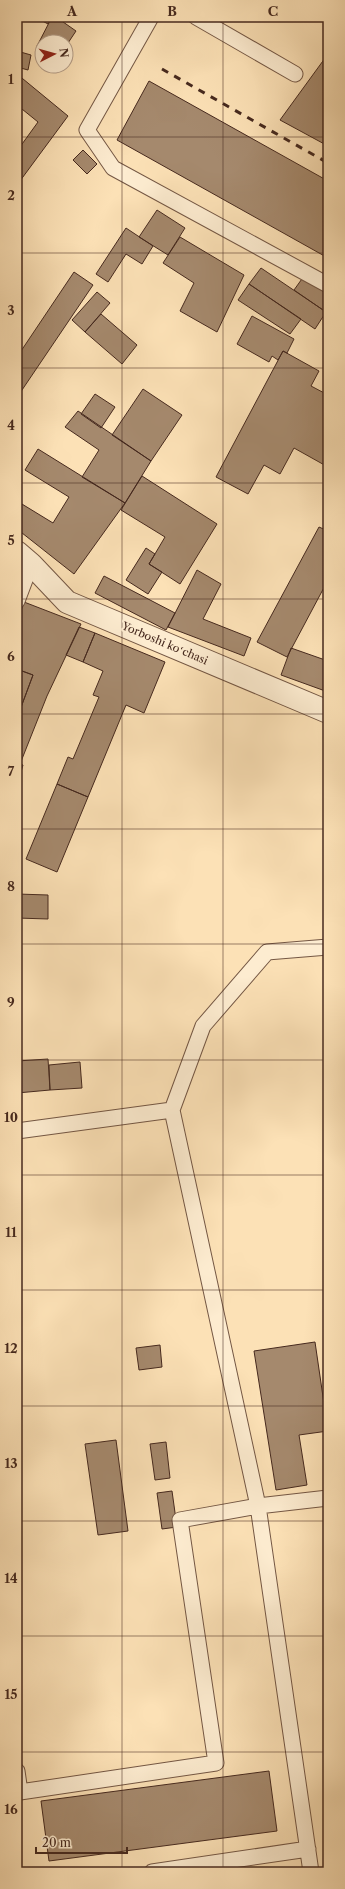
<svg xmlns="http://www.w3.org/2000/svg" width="345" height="1889" viewBox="0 0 345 1889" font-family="'Libre Caslon Text',serif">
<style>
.building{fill:#a5896d;stroke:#46291e}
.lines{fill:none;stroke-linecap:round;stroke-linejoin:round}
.service-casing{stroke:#745744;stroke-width:17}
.minor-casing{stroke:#745744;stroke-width:24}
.service{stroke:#fdecd0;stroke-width:15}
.minor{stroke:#fdecd0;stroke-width:22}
.rail{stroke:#46291e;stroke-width:3;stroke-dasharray:7 7;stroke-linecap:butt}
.grid{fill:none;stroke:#46291e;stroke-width:1;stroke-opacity:0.55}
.labels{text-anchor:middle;stroke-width:4;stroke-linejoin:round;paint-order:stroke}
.street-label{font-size:11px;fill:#46291e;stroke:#fdecd0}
.neatline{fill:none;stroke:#46291e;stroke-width:1.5}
.grid-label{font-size:13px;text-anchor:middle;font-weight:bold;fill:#46291e}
</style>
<rect width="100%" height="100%" fill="#fce1b6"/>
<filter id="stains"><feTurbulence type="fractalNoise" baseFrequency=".005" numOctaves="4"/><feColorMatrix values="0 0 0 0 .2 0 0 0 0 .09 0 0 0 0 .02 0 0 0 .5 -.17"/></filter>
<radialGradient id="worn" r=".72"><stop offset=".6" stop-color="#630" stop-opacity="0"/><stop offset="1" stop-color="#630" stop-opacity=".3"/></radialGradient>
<path class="building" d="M35 17H52L48 24Z
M52 17H56L76 31 66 46V42H42V50L37 46Z
M17 51 31 55 28 70 17 67Z
M328 54V146L280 120Z
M17 74 68 116 17 185V151L38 122 17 105Z
M149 81 328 181V258L117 140Z
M83 150 97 164 87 174 73 160Z
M157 210 185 228 168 255 139 237Z
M126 228 153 246 142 264 126 254 108 282 96 274Z
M180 237 244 275 217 332 180 311 194 283 163 263Z
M261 268 326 312 315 329 249 284Z
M74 272 93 285 22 390 17 387V357Z
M304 276 328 293V318L324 315 326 312 294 290Z
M249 284 301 319 290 334 238 300Z
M97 292 110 303 85 332 72 320Z
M101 314 137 345 122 364 85 332Z
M252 316 294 339 287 353 283 351 278 360 272 356 269 362 237 344Z
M283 351 319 371 311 386 328 395V467L294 448 280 474 264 465 248 494 216 477Z
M17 387 22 390 17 398Z
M143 389 182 415 151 461 112 435Z
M95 394 115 407 101 428 81 414Z
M78 411 151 461 125 503 82 477 99 450 65 427Z
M38 449 125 503 74 574 17 529V501L53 523 69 497 25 470Z
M142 476 217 524 180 584 149 564 165 537 121 510Z
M319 527 328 531V580L287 657 257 642Z
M146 548 155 554 149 564 162 572 148 594 126 580Z
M197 570 221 584 203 619 251 638 244 656 168 627Z
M104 576 175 613 166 630 95 593Z
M24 602 81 624 47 696 20 764 17 763V718L33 675 17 669V657L21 647 17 645V622Z
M79 627 95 633 83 662 66 655Z
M95 633 165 662 144 713 126 705 88 797 57 784 68 757 73 759 99 697 93 695 103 671 83 662Z
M291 648 328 661V692L281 675Z
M19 670 33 675 17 718V676Z
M17 763 23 765 17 786Z
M57 784 88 797 57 872 26 859Z
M17 894 48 895V919L17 918Z
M48 1059 50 1090 17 1093V1061Z
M80 1062 82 1088 50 1090 49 1065Z
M315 1342 328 1431 299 1435 307 1485 276 1490 254 1351Z
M160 1345 162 1367 139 1370 136 1348Z
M116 1440 128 1531 98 1535 85 1444Z
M166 1442 170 1478 155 1480 150 1444Z
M172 1491 177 1527 162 1529 157 1493Z
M269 1771 277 1831 49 1861 41 1801Z"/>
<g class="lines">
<defs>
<path id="service" d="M151 17 87 130 113 168 328 285
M196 17 295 74
M17 601 31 564
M17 1131 172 1110
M17 1771 20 1792 216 1763 180 1520 258 1506 328 1498
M152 1872 308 1849
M311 1872 258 1506 172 1110 203 1026 267 952 328 947"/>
<path id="minor" d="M17 552 31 564 67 602 328 712"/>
</defs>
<use href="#service" class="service-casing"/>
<use href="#minor" class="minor-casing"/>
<use href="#service" class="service"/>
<use href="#minor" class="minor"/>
<path class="rail" d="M162 69 328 163"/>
</g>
<path class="grid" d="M122 17V1872M223 17V1872M17 137H328M17 253H328M17 368H328M17 483H328M17 599H328M17 714H328M17 829H328M17 944H328M17 1060H328M17 1175H328M17 1290H328M17 1406H328M17 1521H328M17 1636H328M17 1752H328"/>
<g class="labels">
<g class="street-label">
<text transform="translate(165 643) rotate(23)" y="4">Yorboshi koʻchasi</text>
</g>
</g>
<rect width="345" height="1889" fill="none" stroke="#fce1b6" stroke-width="44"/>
<g transform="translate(54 54) rotate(84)"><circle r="19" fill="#fdecd0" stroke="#b49e89"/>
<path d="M0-3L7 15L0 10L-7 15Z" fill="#8f2418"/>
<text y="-6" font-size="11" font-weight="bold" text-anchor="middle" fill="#46291e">N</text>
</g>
<path d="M36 1847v6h91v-6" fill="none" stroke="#46291e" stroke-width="2"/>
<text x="42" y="1847" font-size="12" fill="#46291e" stroke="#fdecd0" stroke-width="3" paint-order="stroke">20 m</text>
<rect x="22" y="22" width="301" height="1845" class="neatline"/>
<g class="grid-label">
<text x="72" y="16">A</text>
<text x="172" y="16">B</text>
<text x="273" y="16">C</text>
<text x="11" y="84">1</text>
<text x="11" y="200">2</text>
<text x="11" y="315">3</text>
<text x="11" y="430">4</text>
<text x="11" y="545">5</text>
<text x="11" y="661">6</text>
<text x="11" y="776">7</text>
<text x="11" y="891">8</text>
<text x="11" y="1007">9</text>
<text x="11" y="1122">10</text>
<text x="11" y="1237">11</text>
<text x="11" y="1353">12</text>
<text x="11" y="1468">13</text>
<text x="11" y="1583">14</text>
<text x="11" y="1699">15</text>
<text x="11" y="1814">16</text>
</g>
<rect width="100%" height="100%" filter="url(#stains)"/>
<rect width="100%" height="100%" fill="url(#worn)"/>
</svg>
